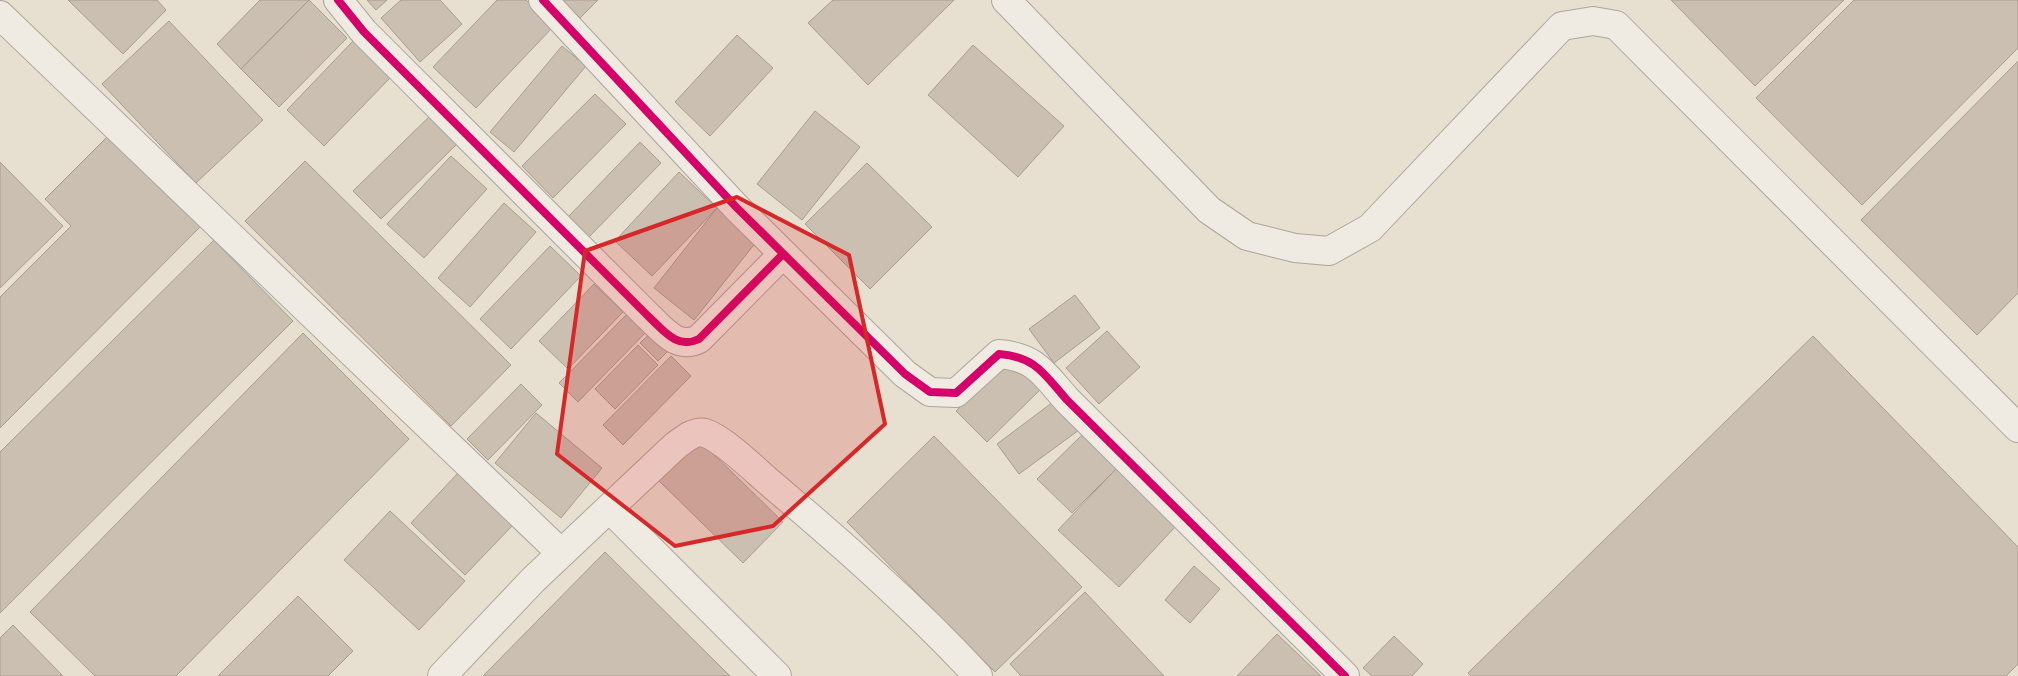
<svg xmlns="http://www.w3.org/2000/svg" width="2018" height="676" viewBox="0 0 2018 676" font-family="'Zilla Slab',serif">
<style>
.building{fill:#cbbfb2;stroke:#a89c90}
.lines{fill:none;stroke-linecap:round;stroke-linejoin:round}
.minor-casing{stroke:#ada599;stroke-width:30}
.minor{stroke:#efebe3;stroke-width:28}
.cycleway-casing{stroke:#f7eed8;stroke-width:11}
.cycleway{stroke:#d6006c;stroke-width:8}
.marked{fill:#d62828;fill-opacity:0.2;stroke:#d62828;stroke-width:4;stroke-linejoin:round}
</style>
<rect width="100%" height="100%" fill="#e7e0d1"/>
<path class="building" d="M68 0H157L166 10 123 54Z
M260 0H309L241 69 217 44Z
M309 0 347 38 279 107 241 69Z
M367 0H387L376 10Z
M401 0H440L462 24 420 62 381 18Z
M497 0H526L553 27 476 108 433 67Z
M561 0H598L580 18Z
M833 0H954L868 85 808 23Z
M1671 0H1844L1755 86Z
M1854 0H2018V48L1862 205 1756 98Z
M169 21 263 120 196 183 102 84Z
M737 35 773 68 710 136 675 102Z
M353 41 390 78 324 146 287 110Z
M973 45 1064 126 1018 177 928 95Z
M562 46 586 66 514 152 490 132Z
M2018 61V293L1977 335 1861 220Z
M595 94 626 124 553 198 522 166Z
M815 111 860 147 802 220 757 184Z
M434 112 461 140 381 219 353 191Z
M113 131 204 223 0 428V297L71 226 45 199Z
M640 142 661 163 589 237 568 217Z
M451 156 487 189 424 258 387 224Z
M305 161 511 365 451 426 245 221Z
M0 162 63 226 0 288Z
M867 163 932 227 870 289 805 224Z
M679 172 717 208 652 276 615 241Z
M504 203 536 232 470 307 438 278Z
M717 208 757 241 694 320 654 288Z
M214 240 293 321 0 613V452Z
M550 246 581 276 511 349 480 319Z
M594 284 623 312 568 369 539 341Z
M1075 295 1100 328 1054 363 1029 329Z
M630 311 648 330 578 402 559 383Z
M656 328 674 345 658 361 640 343Z
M1107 331 1140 367 1099 404 1066 368Z
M303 333 409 439 176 676H95L30 612Z
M1813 336 2018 547V664L2006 676H1471L1468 673Z
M638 345 658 365 615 409 595 389Z
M671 356 691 376 623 445 603 425Z
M1010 357 1042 388 987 442 956 411Z
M521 384 542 405 488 460 467 439Z
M1057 399 1079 430 1019 474 997 444Z
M536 413 602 468 561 518 495 463Z
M1082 435 1116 469 1072 513 1037 479Z
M934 436 1082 587 995 672 847 522Z
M697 438 783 522 743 563 657 479Z
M1116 469 1176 526 1119 587 1058 530Z
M458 473 513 525 465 575 411 523Z
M390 511 465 581 419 630 344 560Z
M605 552 730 676H483Z
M1194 566 1220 589 1190 623 1165 600Z
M1085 592 1164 676H1021L1010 664Z
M298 596 353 651 328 676H218Z
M13 625 63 676H0V638Z
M1277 634 1321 676H1237Z
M1394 636 1423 664 1412 676H1372L1363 668Z"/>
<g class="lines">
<defs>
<path id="minor" d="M338 0 364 32 648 316C663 330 677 350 699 339L783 254
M543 0 737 208 905 374 930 392 956 393 999 354C1036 357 1044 374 1067 400L1345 676
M1006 0 1209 210 1247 236 1295 248 1329 251 1370 228 1562 26 1593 21 1616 25 2018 428
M0 15 561 553
M609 508 777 676
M442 676 533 580 675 446C683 440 695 430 705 433 722 438 754 469 769 482 841 543 913 606 978 676"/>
</defs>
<use href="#minor" class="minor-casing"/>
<use href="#minor" class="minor"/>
<defs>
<path id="cycleway" d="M338 0 364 32 648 316C663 330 677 350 699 339L783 254
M543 0 737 208 905 374 930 392 956 393 999 354C1036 357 1044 374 1067 400L1345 676"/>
</defs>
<use href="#cycleway" class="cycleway-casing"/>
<use href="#cycleway" class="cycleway"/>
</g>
<path class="marked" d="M737 197 849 255 885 424 773 526 675 546 557 454 585 251Z"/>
</svg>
